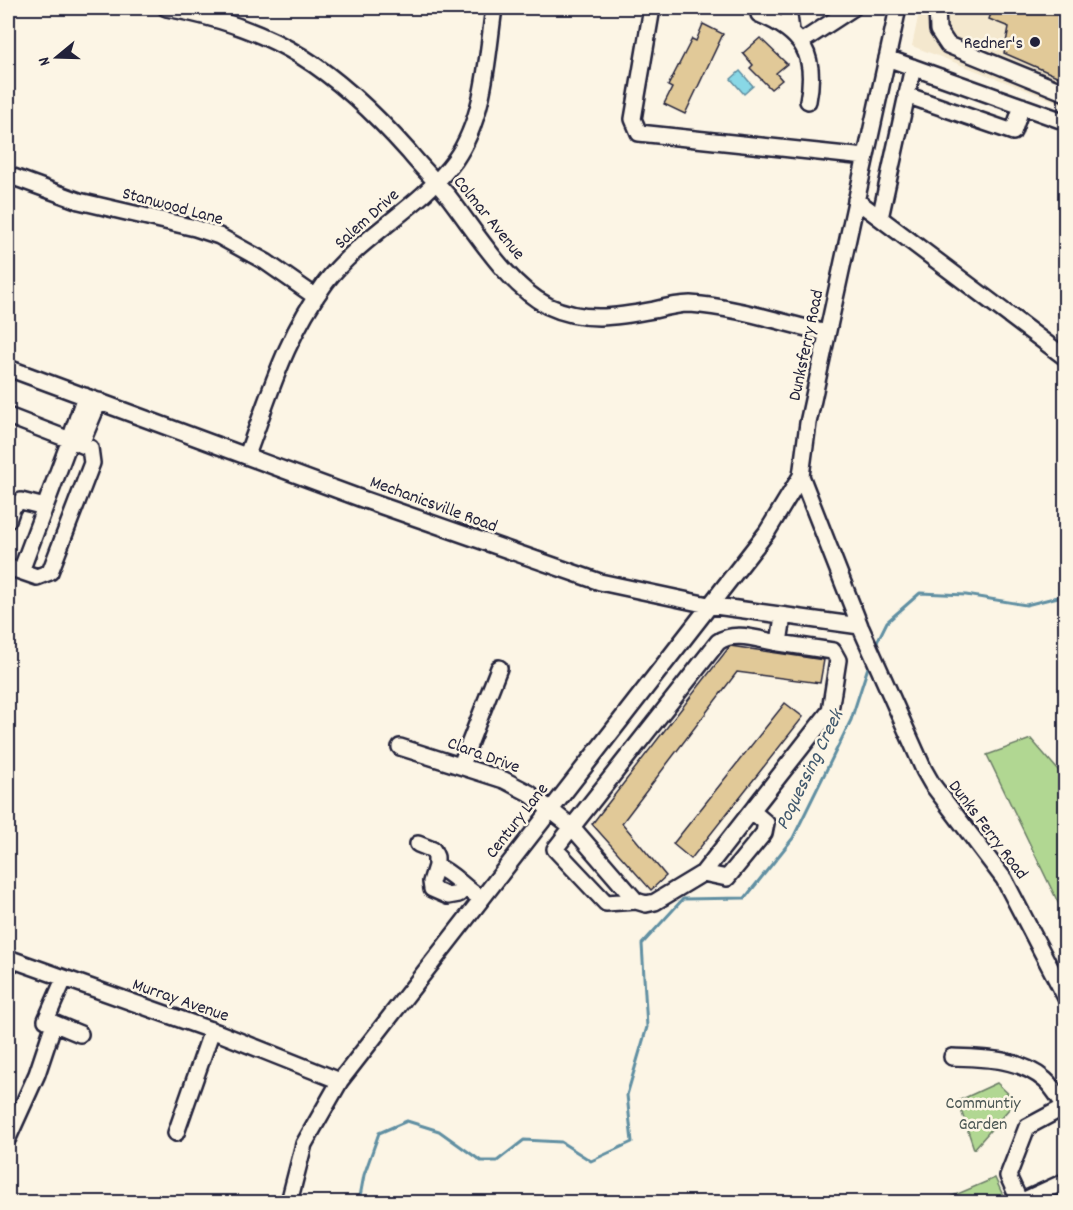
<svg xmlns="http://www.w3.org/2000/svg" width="1073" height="1210" viewBox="0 0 1073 1210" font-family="Dekko,sans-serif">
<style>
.built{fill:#f4e8ce}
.green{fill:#b1d792;stroke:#6a7c66;stroke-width:1.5}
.water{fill:#89d8e6;stroke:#608fa2;stroke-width:1.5}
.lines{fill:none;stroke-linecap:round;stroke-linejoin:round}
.stream{stroke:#608fa2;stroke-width:3}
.building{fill:#e1c998;stroke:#22223b;stroke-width:1.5}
.minor-casing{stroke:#22223b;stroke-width:20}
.minor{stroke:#fcf5e5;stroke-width:15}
.poi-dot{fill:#22223b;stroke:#fcf5e5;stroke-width:2}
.labels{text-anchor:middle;stroke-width:5;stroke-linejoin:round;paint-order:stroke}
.poi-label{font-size:18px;fill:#22223b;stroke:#fcf5e5;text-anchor:end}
.street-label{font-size:18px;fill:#22223b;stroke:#fcf5e5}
.park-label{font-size:18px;fill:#4d5855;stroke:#fcf5e5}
.water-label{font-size:20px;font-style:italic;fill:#41596e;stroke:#fcf5e5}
</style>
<rect width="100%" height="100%" fill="#fcf5e5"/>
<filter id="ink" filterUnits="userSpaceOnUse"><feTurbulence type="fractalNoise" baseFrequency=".0167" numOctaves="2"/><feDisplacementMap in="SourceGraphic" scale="12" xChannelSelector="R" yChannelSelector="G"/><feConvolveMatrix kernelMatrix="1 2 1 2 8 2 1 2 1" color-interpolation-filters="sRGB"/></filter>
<g filter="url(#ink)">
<path class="built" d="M920 8H1065V105L912 46Z"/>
<path class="green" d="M1031 739 1065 778V917L987 755Z
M997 1083 1016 1101 974 1149 958 1101Z
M995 1178 1006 1202H939Z
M1065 1189V1202H1035Z"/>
<path class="water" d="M740 71 753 86 744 94 731 79Z"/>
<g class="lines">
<path class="stream" d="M875 646 887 622 920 593 966 595 1026 605 1066 595
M359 1202 364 1175 379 1133 407 1121 439 1131 481 1161H497L524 1140 561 1142 591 1161 632 1142 627 1095 647 1027 642 944 683 899 745 898 793 838 851 720 870 661"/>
</g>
<path class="building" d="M983 8H1066V80L1004 53 1009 27 989 19 992 11Z
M703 24 723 34 685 114 664 104 672 88 668 86 692 39 696 41Z
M760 38 787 64 776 73 782 80 771 89 750 68 753 65 743 53Z
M730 646 824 660 820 683 737 672 622 823 666 876 651 890 592 824Z
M785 703 803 717 691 859 673 844Z"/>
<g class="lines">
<defs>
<path id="minor" d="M166 8C276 27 336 70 409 152 421 167 436 181 448 196 476 232 507 285 548 306 584 323 617 317 654 310 666 307 678 304 690 304 736 307 783 323 827 333
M652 8 633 119 639 133 865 157
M758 8 759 14C803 32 817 55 808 101
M788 8 791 31
M898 8 808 423 801 476 860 626 924 770 932 784 1004 879 1066 998
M937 8 938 30 948 45 1066 93
M801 42 853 8
M887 58 1066 122
M906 95 1013 132 1022 106
M8 175 79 201 195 228 219 236 266 262 316 297
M856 200 1066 358
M880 218 913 67
M8 368 365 500 600 582 708 605 860 626
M8 416 70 440 85 396
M81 444 99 401
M247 455C271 391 285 338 326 282 362 235 420 208 455 160 485 118 487 57 494 8
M8 520 13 506 21 501 45 507
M8 567 37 577 50 572 92 463 90 448 70 440 21 571
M400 747 504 780 529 793 572 827 718 642C735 630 759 640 779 643L783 616
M461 765 499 668
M418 844 433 850 436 857V866C455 874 463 888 481 898
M436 866 431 882 432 889 448 896 459 894 463 888
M703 873 727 878 764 833 766 823 752 811
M636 901 606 903 555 849 572 827 636 901 646 904 655 902 703 873 830 711 838 660 833 651 779 643
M8 958 219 1033 340 1081
M64 979 46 1020 80 1034
M952 1057C985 1058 1019 1058 1045 1080 1053 1087 1059 1098 1065 1106
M1066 1106 1027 1127 1008 1176 1020 1202 1066 1181
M176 1133 212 1030
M8 1138 37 1074 54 1023
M289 1202 304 1144 340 1081 767 532 801 476"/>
</defs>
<use href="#minor" class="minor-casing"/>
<use href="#minor" class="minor"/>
</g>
</g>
<circle class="poi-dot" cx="1035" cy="42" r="6"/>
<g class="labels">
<g class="poi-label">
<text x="1023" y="48">Redner's</text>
</g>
<g class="street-label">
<text transform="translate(173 205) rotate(15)" y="6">Stanwood Lane</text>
<text transform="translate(490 217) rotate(51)" y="6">Colmar Avenue</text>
<text transform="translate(366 218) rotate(-42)" y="6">Salem Drive</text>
<text transform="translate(805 345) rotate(-78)" y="6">Dunksferry Road</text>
<text transform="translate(434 503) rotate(20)" y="6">Mechanicsville Road</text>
<text transform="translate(484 754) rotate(20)" y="6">Clara Drive</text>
<text transform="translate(516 820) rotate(-52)" y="6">Century Lane</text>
<text transform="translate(989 829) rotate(53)" y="6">Dunks Ferry Road</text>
<text transform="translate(181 999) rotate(19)" y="6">Murray Avenue</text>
</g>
<g class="park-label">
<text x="983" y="1108">Communtiy<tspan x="983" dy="21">Garden</tspan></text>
</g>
<g class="water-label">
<text transform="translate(808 769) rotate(-64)" y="7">Poquessing Creek</text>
</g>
</g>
<rect width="1073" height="1210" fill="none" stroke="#fcf5e5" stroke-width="30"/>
<rect x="15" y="15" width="1043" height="1180" fill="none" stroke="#22223b" stroke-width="2" filter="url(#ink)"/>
<g transform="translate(57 57) rotate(251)" stroke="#fcf5e5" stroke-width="4.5" paint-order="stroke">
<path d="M0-4.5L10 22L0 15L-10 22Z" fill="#22223b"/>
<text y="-9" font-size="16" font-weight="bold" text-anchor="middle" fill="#22223b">N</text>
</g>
</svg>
